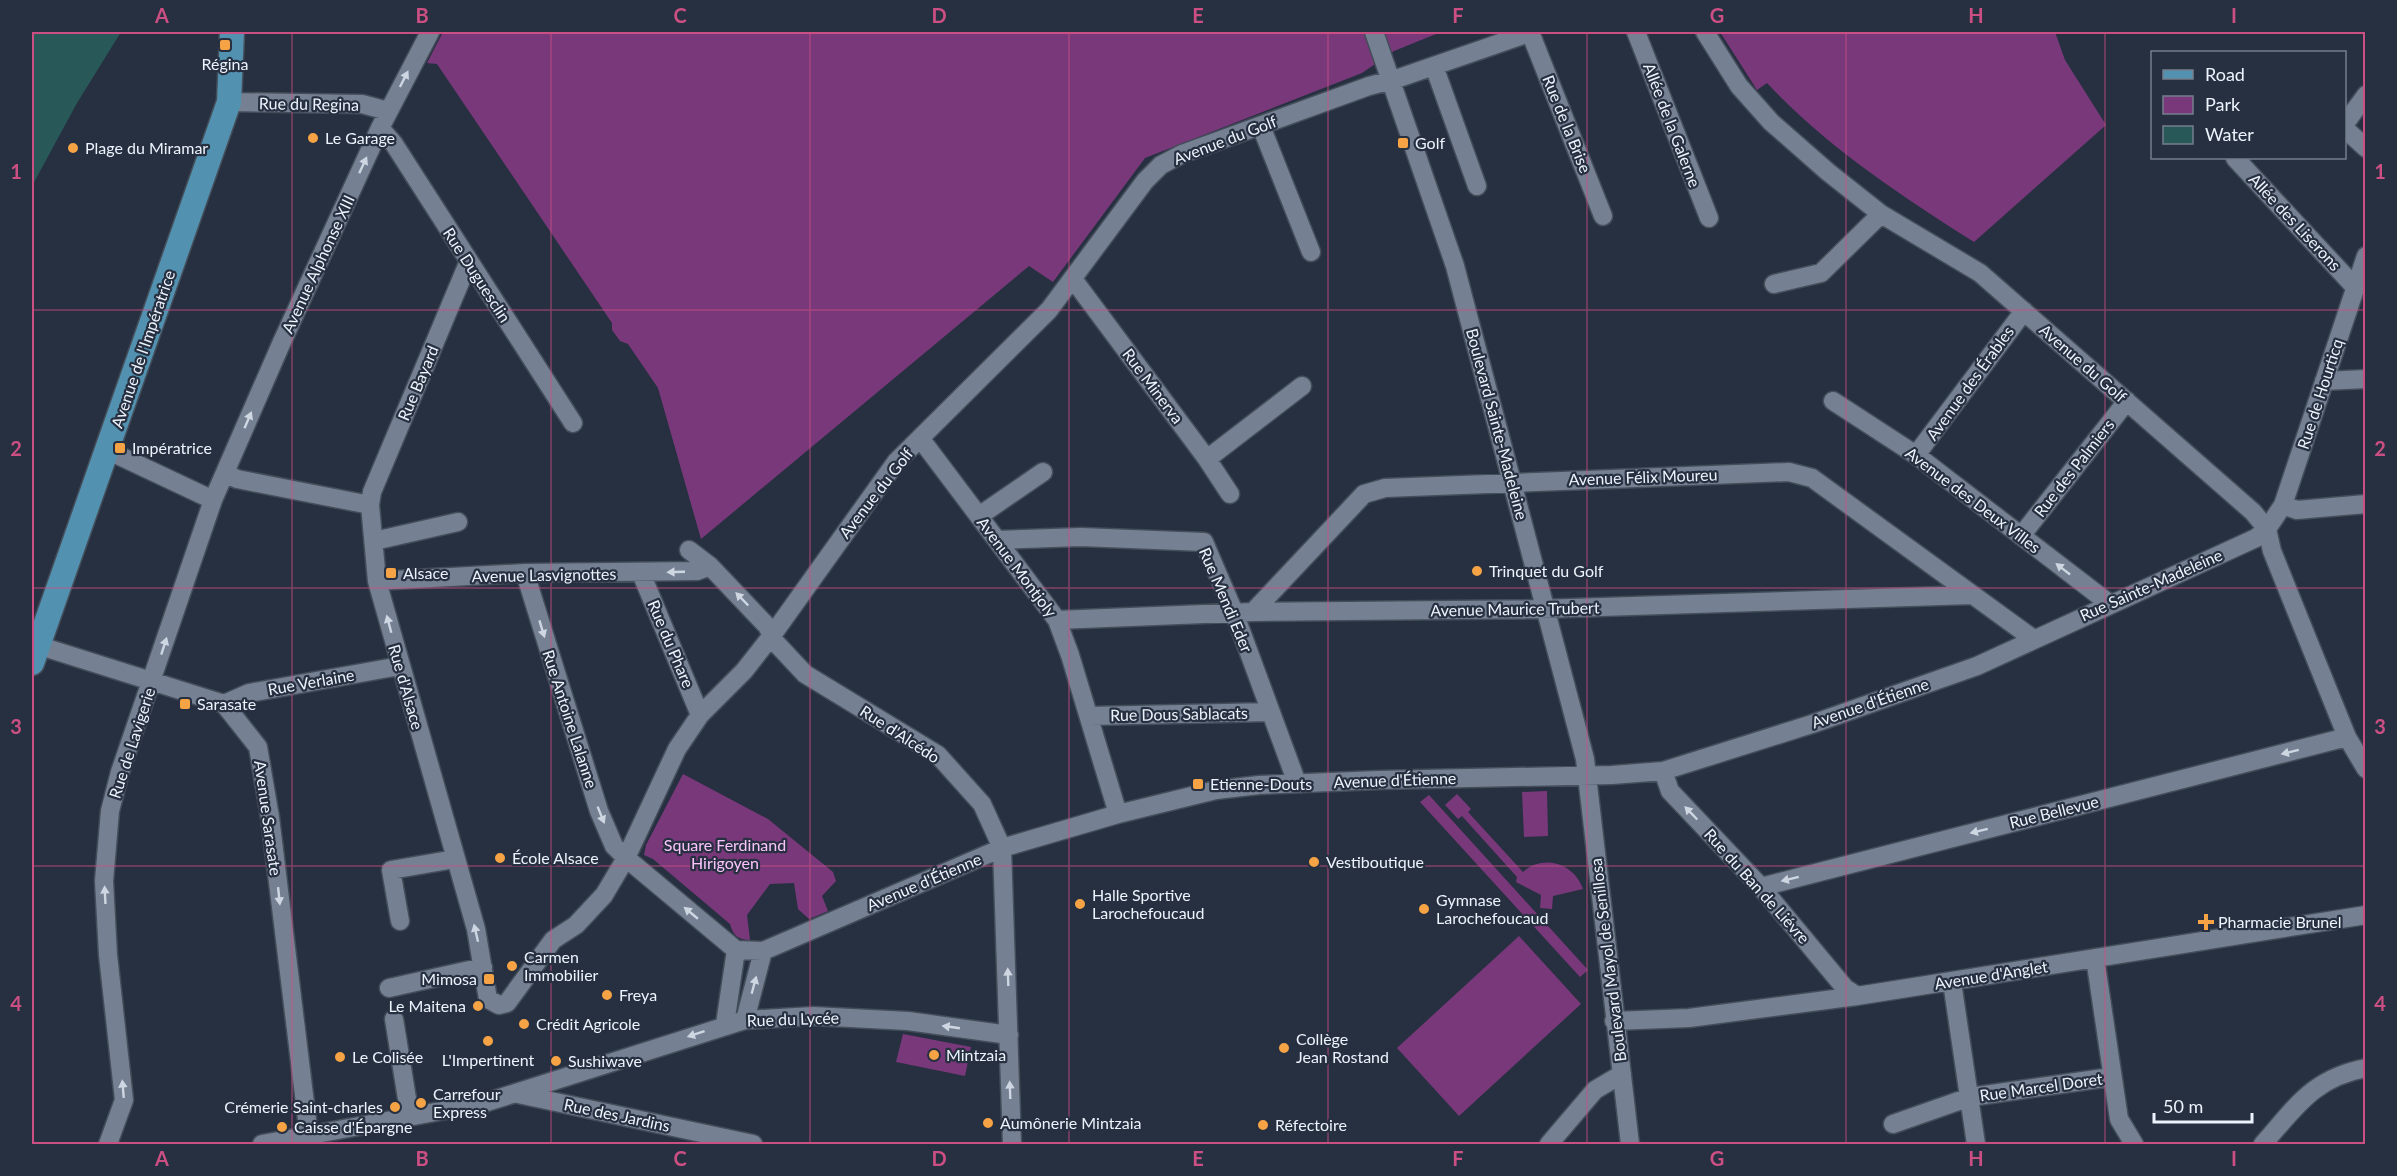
<svg xmlns="http://www.w3.org/2000/svg" width="2397" height="1176" viewBox="0 0 2397 1176" font-family="Lato,sans-serif">
<style>
.green{fill:#79387a}
.water{fill:#285857}
.lines{fill:none;stroke-linecap:round;stroke-linejoin:round}
.minor-casing{stroke:#444d5a;stroke-width:21}
.major-casing{stroke:#444d5a;stroke-width:27}
.minor{stroke:#758093;stroke-width:18}
.major{stroke:#5292b0;stroke-width:24}
.oneway{fill:#ced6e2}
.grid{fill:none;stroke:#cc4f84;stroke-width:1.5;stroke-opacity:0.55}
.poi-dot{fill:#f5a345;stroke:#273040;stroke-width:2}
.labels{text-anchor:middle;stroke-width:4.5;stroke-linejoin:round;paint-order:stroke}
.poi-label{font-size:16px;fill:#ecf3fd;stroke:#273040;text-anchor:start}
.street-label{font-size:16px;fill:#ecf3fd;stroke:#273040}
.park-label{font-size:16px;fill:#fac3fa;stroke:#273040}
.neatline{fill:none;stroke:#cc4f84;stroke-width:2}
.grid-label{font-size:20px;text-anchor:middle;font-weight:bold;fill:#cc4f84}
</style>
<rect width="100%" height="100%" fill="#273040"/>
<path class="green" d="M443 32H1441L1394 51 1362 73 1145 158 1053 282 1029 266 701 539 658 388 628 344 620 341 612 330V323L437 64 427 63Z
M1720 32H2055L2065 60 2106 125 1974 242C1900 195 1827 147 1767 83L1757 90Z
M683 774 768 819 833 872 836 881 822 896 828 911 809 919 798 909 794 883 770 884 747 915 750 940C738 940 733 935 730 924L653 859 644 855 646 845Z
M1547 791 1548 836 1524 837 1522 792Z
M1457 794 1471 809 1468 812 1523 872C1543 854 1574 863 1583 889L1553 896 1552 909 1540 908 1541 895 1516 882 1517 877 1462 816 1458 819 1445 805Z
M1429 795 1588 970 1580 977 1420 802Z
M1519 936 1581 1004 1459 1116 1397 1048Z
M903 1034 971 1047 965 1076 896 1062Z"/>
<path class="water" d="M32 32H121L77 103 32 186Z"/>
<g class="lines">
<defs>
<path id="minor" d="M1374 32 1455 266 1585 759 1630 1144
M1530 32 1603 216
M1636 32 1709 218
M1705 32 1739 86 1771 122 1828 172 1881 214 1980 273 2253 512 2267 529 2272 551 2347 737 2366 769
M1434 66 1477 186
M229 102 362 104 388 111
M2344 125 2366 95
M1261 126 1311 252
M380 128 394 144 573 423
M2344 128 2366 148
M2235 158 2355 287
M469 261 372 492 370 505 377 581 476 929 488 999 499 1005 507 1003 553 940 576 925 604 895 626 858 677 749 700 715 744 671 773 634 896 462 1049 310 1145 181 1161 165 1182 154 1369 86 1396 79 1532 32
M1073 279 1207 459 1230 494
M1774 284 1821 273 1881 214
M2324 381 2366 379
M1833 401 1916 455 2110 604
M920 438 1057 620 1070 655 1118 814
M107 450 213 500
M1916 455 2024 311
M1207 459 1302 386
M225 473 237 479 370 505
M2283 505 2297 510 2366 504
M979 516 1043 472
M2021 536 2127 401
M997 540 1081 537 1204 542 1234 612 1297 783
M374 541 458 522
M689 550 710 566 767 626 775 642 805 674 938 755 982 804 1002 848 1012 1144
M525 573 599 811 614 846 626 858 736 950
M641 573 700 715
M377 581 525 573 697 571 710 566
M1253 612 1364 494 1385 488 1789 472 1812 478 2032 638
M1057 620 1253 612 1539 609 1972 595
M37 645 224 704 258 747 270 817 310 1144
M224 704 249 693 400 666
M1089 716 1270 712
M1663 771 1670 791 1761 887 1845 988 1857 996
M1761 887 2347 737
M400 921 391 870 455 859
M736 950 763 951 1002 848 1118 814 1216 790 1259 785 1378 780 1612 775 1663 771 1812 724 1977 666 2256 538 2267 529 2283 505 2366 256
M2095 958 2119 1119 2134 1144
M1952 982 1976 1144
M389 988 483 967
M394 1019 410 1117
M745 1020 763 951
M1614 1021 1689 1018 1857 996 2366 915
M725 1024 736 950
M518 1094 753 1144
M1893 1124 1970 1097 2111 1077
M108 1144 124 1100 108 955 104 881 110 811 120 772 213 500 281 344 380 128 430 32
M262 1144 484 1103 745 1020 813 1016 908 1021 1009 1035
M1549 1144 1595 1090 1622 1074
M2263 1144C2296 1107 2313 1078 2366 1068"/>
<path id="major" d="M32 663 229 102 232 32"/>
</defs>
<use href="#minor" class="minor-casing"/>
<use href="#major" class="major-casing"/>
<use href="#minor" class="minor"/>
<use href="#major" class="major"/>
</g>
<defs><path id="oneway-solid" d="M-6-.8H1V-3.2L6.5 0L1 3.2V.8H-6Z" transform="scale(1.5)"/></defs>
<g class="oneway">
<use href="#oneway-solid" transform="translate(404 79) rotate(-63)"/>
<use href="#oneway-solid" transform="translate(363 165) rotate(-65)"/>
<use href="#oneway-solid" transform="translate(248 420) rotate(-67)"/>
<use href="#oneway-solid" transform="translate(2063 569) rotate(-142)"/>
<use href="#oneway-solid" transform="translate(676 572) rotate(178)"/>
<use href="#oneway-solid" transform="translate(742 599) rotate(-134)"/>
<use href="#oneway-solid" transform="translate(389 624) rotate(-105)"/>
<use href="#oneway-solid" transform="translate(542 629) rotate(73)"/>
<use href="#oneway-solid" transform="translate(164 646) rotate(-72)"/>
<use href="#oneway-solid" transform="translate(2290 752) rotate(166)"/>
<use href="#oneway-solid" transform="translate(1691 813) rotate(-134)"/>
<use href="#oneway-solid" transform="translate(601 815) rotate(68)"/>
<use href="#oneway-solid" transform="translate(1979 831) rotate(166)"/>
<use href="#oneway-solid" transform="translate(1790 879) rotate(166)"/>
<use href="#oneway-solid" transform="translate(105 895) rotate(-93)"/>
<use href="#oneway-solid" transform="translate(279 896) rotate(84)"/>
<use href="#oneway-solid" transform="translate(691 913) rotate(-140)"/>
<use href="#oneway-solid" transform="translate(476 933) rotate(-103)"/>
<use href="#oneway-solid" transform="translate(1008 977) rotate(-92)"/>
<use href="#oneway-solid" transform="translate(754 985) rotate(-75)"/>
<use href="#oneway-solid" transform="translate(951 1027) rotate(-172)"/>
<use href="#oneway-solid" transform="translate(696 1034) rotate(162)"/>
<use href="#oneway-solid" transform="translate(123 1089) rotate(-95)"/>
<use href="#oneway-solid" transform="translate(1010 1090) rotate(-92)"/>
</g>
<path class="grid" d="M292 32V1144M551 32V1144M810 32V1144M1069 32V1144M1328 32V1144M1587 32V1144M1846 32V1144M2105 32V1144M32 310H2366M32 588H2366M32 866H2366"/>
<g class="poi-dot">
<rect x="219" y="39" width="12" height="12" rx="3"/>
<circle cx="313" cy="138" r="6"/>
<rect x="1397" y="137" width="12" height="12" rx="3"/>
<circle cx="73" cy="148" r="6"/>
<rect x="114" y="442" width="12" height="12" rx="3"/>
<circle cx="1477" cy="571" r="6"/>
<rect x="385" y="567" width="12" height="12" rx="3"/>
<rect x="179" y="698" width="12" height="12" rx="3"/>
<rect x="1192" y="778" width="12" height="12" rx="3"/>
<circle cx="500" cy="858" r="6"/>
<circle cx="1314" cy="862" r="6"/>
<circle cx="1080" cy="904" r="6"/>
<circle cx="1424" cy="909" r="6"/>
<path d="M2203 913h6v6h6v6h-6v6h-6v-6h-6v-6h6z"/>
<circle cx="512" cy="966" r="6"/>
<rect x="483" y="973" width="12" height="12" rx="3"/>
<circle cx="607" cy="995" r="6"/>
<circle cx="478" cy="1006" r="6"/>
<circle cx="524" cy="1024" r="6"/>
<circle cx="488" cy="1041" r="6"/>
<circle cx="1284" cy="1048" r="6"/>
<circle cx="934" cy="1055" r="6"/>
<circle cx="340" cy="1057" r="6"/>
<circle cx="556" cy="1061" r="6"/>
<circle cx="421" cy="1103" r="6"/>
<circle cx="395" cy="1107" r="6"/>
<circle cx="988" cy="1123" r="6"/>
<circle cx="1263" cy="1125" r="6"/>
<circle cx="282" cy="1127" r="6"/>
</g>
<g class="labels">
<g class="poi-label">
<text x="225" y="70" text-anchor="middle">Régina</text>
<text x="325" y="144">Le Garage</text>
<text x="1415" y="149">Golf</text>
<text x="85" y="154">Plage du Miramar</text>
<text x="132" y="454">Impératrice</text>
<text x="1489" y="577">Trinquet du Golf</text>
<text x="403" y="579">Alsace</text>
<text x="197" y="710">Sarasate</text>
<text x="1210" y="790">Etienne-Douts</text>
<text x="512" y="864">École Alsace</text>
<text x="1326" y="868">Vestiboutique</text>
<text x="1092" y="901">Halle Sportive<tspan x="1092" dy="18">Larochefoucaud</tspan></text>
<text x="1436" y="906">Gymnase<tspan x="1436" dy="18">Larochefoucaud</tspan></text>
<text x="2218" y="928">Pharmacie Brunel</text>
<text x="524" y="963">Carmen<tspan x="524" dy="18">Immobilier</tspan></text>
<text x="477" y="985" text-anchor="end">Mimosa</text>
<text x="619" y="1001">Freya</text>
<text x="466" y="1012" text-anchor="end">Le Maitena</text>
<text x="536" y="1030">Crédit Agricole</text>
<text x="1296" y="1045">Collège<tspan x="1296" dy="18">Jean Rostand</tspan></text>
<text x="946" y="1061">Mintzaia</text>
<text x="352" y="1063">Le Colisée</text>
<text x="488" y="1066" text-anchor="middle">L'Impertinent</text>
<text x="568" y="1067">Sushiwave</text>
<text x="433" y="1100">Carrefour<tspan x="433" dy="18">Express</tspan></text>
<text x="383" y="1113" text-anchor="end">Crémerie Saint-charles</text>
<text x="1000" y="1129">Aumônerie Mintzaia</text>
<text x="1275" y="1131">Réfectoire</text>
<text x="294" y="1133">Caisse d'Épargne</text>
</g>
<g class="street-label">
<text transform="translate(309 104) rotate(1)" y="6">Rue du Regina</text>
<text transform="translate(1567 124) rotate(68)" y="6">Rue de la Brise</text>
<text transform="translate(1672 125) rotate(69)" y="6">Allée de la Galerne</text>
<text transform="translate(1225 140) rotate(-21)" y="6">Avenue du Golf</text>
<text transform="translate(2295 222) rotate(47)" y="6">Allée des Liserons</text>
<text transform="translate(318 264) rotate(-65)" y="6">Avenue Alphonse XIII</text>
<text transform="translate(477 275) rotate(57)" y="6">Rue Duguesclin</text>
<text transform="translate(143 349) rotate(-71)" y="6">Avenue de l'Impératrice</text>
<text transform="translate(2083 363) rotate(41)" y="6">Avenue du Golf</text>
<text transform="translate(418 383) rotate(-67)" y="6">Rue Bayard</text>
<text transform="translate(1970 383) rotate(-54)" y="6">Avenue des Érables</text>
<text transform="translate(1153 386) rotate(53)" y="6">Rue Minerva</text>
<text transform="translate(2320 394) rotate(-72)" y="6">Rue de Hourticq</text>
<text transform="translate(1497 424) rotate(75)" y="6">Boulevard Sainte-Madeleine</text>
<text transform="translate(2074 468) rotate(-52)" y="6">Rue des Palmiers</text>
<text transform="translate(1643 477) rotate(-2)" y="6">Avenue Félix Moureu</text>
<text transform="translate(876 493) rotate(-52)" y="6">Avenue du Golf</text>
<text transform="translate(1973 500) rotate(37)" y="6">Avenue des Deux Villes</text>
<text transform="translate(1017 567) rotate(53)" y="6">Avenue Montjoly</text>
<text transform="translate(544 575) rotate(-1)" y="6">Avenue Lasvignottes</text>
<text transform="translate(2151 585) rotate(-24)" y="6">Rue Sainte-Madeleine</text>
<text transform="translate(1226 600) rotate(67)" y="6">Rue Mendi Eder</text>
<text transform="translate(1515 609) rotate(-1)" y="6">Avenue Maurice Trubert</text>
<text transform="translate(671 644) rotate(67)" y="6">Rue du Phare</text>
<text transform="translate(311 682) rotate(-10)" y="6">Rue Verlaine</text>
<text transform="translate(406 687) rotate(74)" y="6">Rue d'Alsace</text>
<text transform="translate(1870 703) rotate(-19)" y="6">Avenue d'Étienne</text>
<text transform="translate(1179 714) rotate(-1)" y="6">Rue Dous Sablacats</text>
<text transform="translate(570 719) rotate(72)" y="6">Rue Antoine Lalanne</text>
<text transform="translate(900 734) rotate(33)" y="6">Rue d'Alcédo</text>
<text transform="translate(132 743) rotate(-72)" y="6">Rue de Lavigerie</text>
<text transform="translate(1395 780) rotate(-2)" y="6">Avenue d'Étienne</text>
<text transform="translate(2054 812) rotate(-14)" y="6">Rue Bellevue</text>
<text transform="translate(268 818) rotate(82)" y="6">Avenue Sarasate</text>
<text transform="translate(924 882) rotate(-23)" y="6">Avenue d'Étienne</text>
<text transform="translate(1757 886) rotate(48)" y="6">Rue du Ban de Liévre</text>
<text transform="translate(1608 960) rotate(-97)" y="6">Boulevard Mayol de Senillosa</text>
<text transform="translate(1991 975) rotate(-9)" y="6">Avenue d'Anglet</text>
<text transform="translate(793 1019) rotate(-2)" y="6">Rue du Lycée</text>
<text transform="translate(2041 1087) rotate(-8)" y="6">Rue Marcel Doret</text>
<text transform="translate(617 1115) rotate(12)" y="6">Rue des Jardins</text>
</g>
<g class="park-label">
<text x="725" y="851">Square Ferdinand<tspan x="725" dy="18">Hirigoyen</tspan></text>
</g>
</g>
<rect width="2397" height="1176" fill="none" stroke="#273040" stroke-width="66"/>
<rect x="2151" y="51" width="195" height="108" fill="#273040" stroke="#767e8c" stroke-width="1.5"/>
<rect x="2163" y="70" width="30" height="9" fill="#5292b0" stroke="#767e8c" stroke-width="1.5"/>
<text x="2205" y="81" font-size="18" fill="#ecf3fd">Road</text>
<rect x="2163" y="96" width="30" height="18" fill="#79387a" stroke="#767e8c" stroke-width="1.5"/>
<text x="2205" y="111" font-size="18" fill="#ecf3fd">Park</text>
<rect x="2163" y="126" width="30" height="18" fill="#285857" stroke="#767e8c" stroke-width="1.5"/>
<text x="2205" y="141" font-size="18" fill="#ecf3fd">Water</text>
<path d="M2154 1113v9h98v-9" fill="none" stroke="#ecf3fd" stroke-width="3"/>
<text x="2163" y="1113" font-size="18" fill="#ecf3fd" stroke="#273040" stroke-width="4.5" paint-order="stroke">50 m</text>
<rect x="33" y="33" width="2331" height="1110" class="neatline"/>
<g class="grid-label">
<text x="162" y="23">A</text>
<text x="422" y="23">B</text>
<text x="680" y="23">C</text>
<text x="939" y="23">D</text>
<text x="1198" y="23">E</text>
<text x="1458" y="23">F</text>
<text x="1717" y="23">G</text>
<text x="1976" y="23">H</text>
<text x="2234" y="23">I</text>
<text x="16" y="179">1</text>
<text x="2380" y="179">1</text>
<text x="16" y="456">2</text>
<text x="2380" y="456">2</text>
<text x="16" y="734">3</text>
<text x="2380" y="734">3</text>
<text x="16" y="1011">4</text>
<text x="2380" y="1011">4</text>
<text x="162" y="1166">A</text>
<text x="422" y="1166">B</text>
<text x="680" y="1166">C</text>
<text x="939" y="1166">D</text>
<text x="1198" y="1166">E</text>
<text x="1458" y="1166">F</text>
<text x="1717" y="1166">G</text>
<text x="1976" y="1166">H</text>
<text x="2234" y="1166">I</text>
</g>
</svg>
